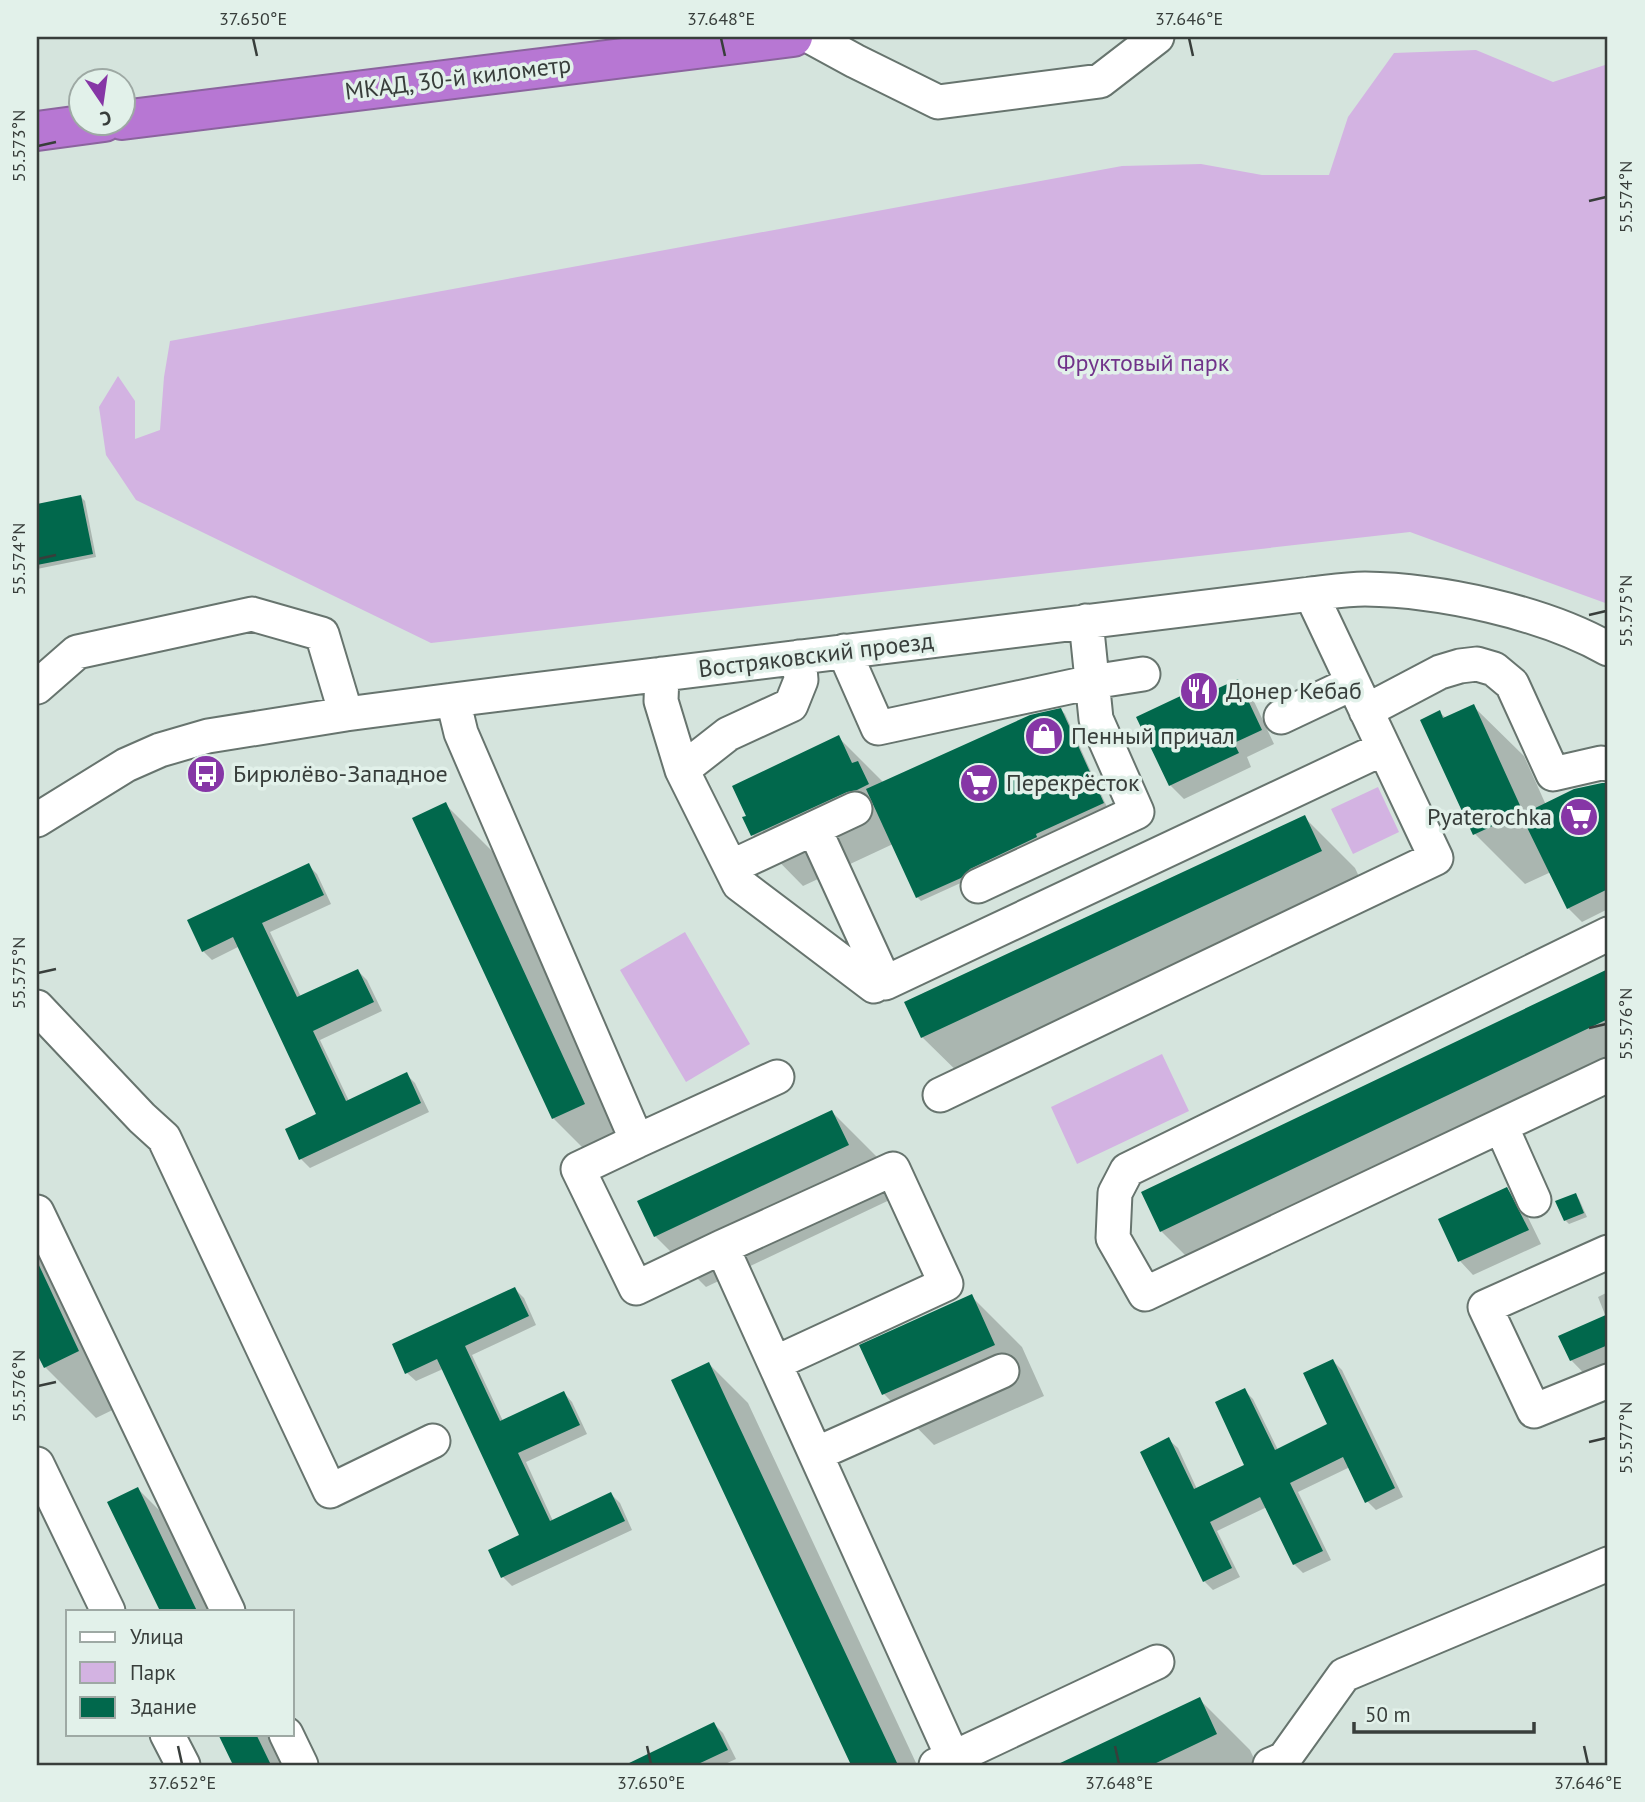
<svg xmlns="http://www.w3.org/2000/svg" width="1645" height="1802" viewBox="0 0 1645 1802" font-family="'PT Sans',sans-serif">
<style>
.park{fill:#d3b3e2}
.shadow{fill:#0003}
.building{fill:#01684c}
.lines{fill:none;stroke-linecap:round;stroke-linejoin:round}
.minor-casing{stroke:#67746e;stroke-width:37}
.highway-casing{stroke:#8b639e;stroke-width:42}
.minor{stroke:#fff;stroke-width:33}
.highway{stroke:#b777d3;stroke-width:38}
.ticks{fill:none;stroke:#383e3b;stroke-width:2.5}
.labels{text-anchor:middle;stroke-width:7;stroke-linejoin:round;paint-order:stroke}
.street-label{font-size:24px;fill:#383e3b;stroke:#e2f1ea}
.park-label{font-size:24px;fill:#71338a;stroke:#e2f1ea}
.poi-label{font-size:24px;fill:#383e3b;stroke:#e2f1ea;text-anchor:start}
.neatline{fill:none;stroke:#383e3b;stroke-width:2.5}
.ticks-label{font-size:18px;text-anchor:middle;fill:#383e3b}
</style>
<rect width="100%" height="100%" fill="#d5e4dd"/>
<path class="park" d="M1476 50 1553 82 1608 64V604L1410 532 431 643 136 500 106 455 99 407 118 376 135 401V439L160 430 164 377 170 341 1122 166 1201 164 1262 175H1329L1348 117 1394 53Z
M1378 787 1399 832 1353 854 1331 809Z
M685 932 750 1044 686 1082 620 970Z
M1162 1054 1189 1111 1077 1164 1051 1107Z"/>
<path class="shadow" d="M81 497 85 501 96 557 37 569V506Z
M1237 681 1251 695 1274 744 1247 757 1251 767 1184 799 1170 785 1206 686 1212 693Z
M1473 706 1524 756 1546 805 1606 785 1608 787V909L1582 922 1568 908 1551 872 1525 884 1475 834 1440 713 1446 718Z
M1061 710 1065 714 1107 807 1038 838 1040 841 965 881 921 901 917 897 893 844 803 886 753 835 744 818 838 737 884 783Z
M445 804 496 855 635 1155 604 1169 553 1118Z
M1304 817 1355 868 1371 902 973 1087 922 1037Z
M308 865 317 874 331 904 270 932 301 997 358 971 367 980 382 1011 320 1040 349 1101 406 1074 415 1083 429 1112 310 1168 301 1159 319 1115 240 946 212 960 203 951Z
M1608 971V1093L1212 1282 1161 1231 1143 1193Z
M832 1112 882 1162 898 1196 706 1287 655 1236Z
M1507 1189 1521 1203 1541 1244 1473 1275 1460 1261 1441 1220Z
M1575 1195 1579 1199 1587 1217 1569 1224 1565 1220Z
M37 1207 129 1402 96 1418 45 1367 37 1350Z
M515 1289 524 1298 536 1325 472 1355 503 1421 564 1393 572 1402 587 1434 526 1462 553 1521 611 1494 620 1503 632 1530 512 1586 503 1577 490 1550 522 1536 443 1369 416 1381 407 1373Z
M1608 1292V1398L1571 1360 1606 1317 1598 1297Z
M971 1296 1022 1347 1044 1396 934 1445 884 1394Z
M1333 1361 1342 1370 1403 1497 1376 1510 1367 1501 1350 1467 1298 1492 1331 1560 1303 1573 1294 1564 1267 1507 1217 1531 1240 1577 1213 1590 1204 1581 1169 1440 1178 1448 1197 1489 1247 1465 1244 1390 1253 1399 1278 1450 1330 1425Z
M709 1364 748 1403 917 1765H853L673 1381Z
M138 1489 177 1528 216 1611H162L110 1503Z
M1199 1699 1250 1750 1257 1765H1060Z
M714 1724 723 1733 736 1759 723 1765H629Z
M220 1734H275L290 1765H235Z"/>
<path class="building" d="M81 495 93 554 37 565V504Z
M1238 679 1262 730 1234 743 1239 753 1169 786 1136 717 1206 684 1210 692Z
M1474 704 1523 812 1473 835 1420 720 1440 710 1443 718Z
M1061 708 1104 803 1036 834 1037 837 970 869 961 878 916 898 866 789 1030 715Z
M839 735 852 763 858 761 869 784 857 790 847 792 751 836 742 817 746 816 732 786Z
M1602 783H1607L1608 787V889L1567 909 1521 815 1574 789Z
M446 802 585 1104 552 1119 412 818Z
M1305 815 1322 851 921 1038 904 1002Z
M309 863 324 895 262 923 297 997 358 969 374 1002 313 1031 346 1101 407 1072 421 1103 299 1160 285 1129 316 1114 233 937 202 952 187 920Z
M1608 969V1019L1160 1232 1141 1192Z
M832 1110 849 1145 654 1237 637 1201Z
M1507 1187 1529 1230 1458 1262 1438 1219Z
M1576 1193 1584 1213 1564 1221 1555 1201Z
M37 1261 79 1351 44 1368 37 1354Z
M515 1287 529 1316 465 1346 500 1421 564 1391 580 1425 518 1453 550 1521 611 1492 625 1521 501 1578 488 1550 519 1535 437 1359 405 1374 392 1344Z
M972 1294 995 1345 882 1395 859 1345Z
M1608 1314V1345L1570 1361 1558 1336Z
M1333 1359 1395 1488 1365 1503 1343 1457 1290 1483 1323 1551 1293 1565 1260 1497 1210 1522 1232 1568 1203 1582 1140 1452 1169 1437 1194 1489 1244 1465 1215 1402 1245 1388 1275 1450 1327 1424 1303 1373Z
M709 1362 729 1405 898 1765H851L671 1380Z
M138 1487 197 1611H160L107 1502Z
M1200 1697 1217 1734 1152 1765H1056Z
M714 1722 728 1750 696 1765H625Z
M218 1734H256L271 1765H233Z"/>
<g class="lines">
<defs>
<path id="minor" d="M811 37 855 61 938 102 1100 81 1157 37
M844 651 878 728 1092 682 1143 674
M662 674 661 701 682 770 739 884 874 986
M37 687 77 652 252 614 322 634 346 714
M453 700 461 733 637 1141 578 1169 636 1288 722 1247 893 1169 946 1284 775 1363
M1366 711 1440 672 1460 666 1477 664 1494 669 1512 684 1553 774 1601 763 1608 764
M1281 717 1353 683
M682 770 728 734 791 705 801 680 799 657
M37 820 126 765 160 750 208 736 346 714 453 700 1311 594C1329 592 1347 589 1365 589 1439 590 1543 612 1608 649
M814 828 885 983 1384 748
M731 867 855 809
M978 886 1137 812 1096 719 1086 621
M1608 934 1127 1170 1115 1193 1113 1238 1145 1294 1608 1075
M37 1007 142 1118 164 1138 330 1491 433 1441
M940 1095 1436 858 1311 594
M1501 1126 1534 1200
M637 1141 777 1077
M37 1212 228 1611
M722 1247 953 1758 936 1765
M1608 1252 1485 1307 1534 1411 1608 1381
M816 1454 1002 1371
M37 1464 108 1611
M167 1734 183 1765
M286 1734 301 1765
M953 1758 1157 1662
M1270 1765 1284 1759 1344 1675 1608 1564"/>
<path id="highway" d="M122 120 793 37
M37 131 104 122"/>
</defs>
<use href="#minor" class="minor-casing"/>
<use href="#highway" class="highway-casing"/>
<use href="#minor" class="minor"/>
<use href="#highway" class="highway"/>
</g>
<path class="ticks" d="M253 38 257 56M721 38 725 56M1189 38 1193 56M38 146 56 142M1589 201 1606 197M38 559 56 555M1589 615 1606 611M38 973 56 969M1589 1028 1606 1024M38 1386 56 1382M1589 1442 1606 1438M178 1746 182 1764M647 1746 651 1764M1115 1746 1119 1764M1584 1746 1588 1764"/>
<defs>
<symbol id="restaurant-disc" viewBox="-11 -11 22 22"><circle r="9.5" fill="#8636a6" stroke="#e2f1ea"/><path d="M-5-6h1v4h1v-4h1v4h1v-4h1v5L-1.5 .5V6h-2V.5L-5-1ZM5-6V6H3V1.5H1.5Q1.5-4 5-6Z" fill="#fff"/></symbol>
<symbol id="shop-disc" viewBox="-11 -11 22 22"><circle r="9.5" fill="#8636a6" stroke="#e2f1ea"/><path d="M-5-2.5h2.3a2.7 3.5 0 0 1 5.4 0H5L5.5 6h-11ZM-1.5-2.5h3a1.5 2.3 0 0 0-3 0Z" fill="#fff"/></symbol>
<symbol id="bus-disc" viewBox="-11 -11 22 22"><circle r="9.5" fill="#8636a6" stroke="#e2f1ea"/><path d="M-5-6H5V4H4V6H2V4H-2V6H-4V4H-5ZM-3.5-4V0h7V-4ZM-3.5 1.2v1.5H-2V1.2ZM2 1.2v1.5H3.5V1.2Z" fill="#fff"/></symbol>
<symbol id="supermarket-disc" viewBox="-11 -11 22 22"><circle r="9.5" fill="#8636a6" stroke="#e2f1ea"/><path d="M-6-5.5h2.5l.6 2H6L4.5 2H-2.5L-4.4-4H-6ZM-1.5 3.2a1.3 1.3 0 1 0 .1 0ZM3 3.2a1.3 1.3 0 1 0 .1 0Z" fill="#fff"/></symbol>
</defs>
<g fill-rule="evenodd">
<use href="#restaurant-disc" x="1177" y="669" width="44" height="44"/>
<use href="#shop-disc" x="1022" y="714" width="44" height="44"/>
<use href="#bus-disc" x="184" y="752" width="44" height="44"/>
<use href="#supermarket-disc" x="957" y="761" width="44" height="44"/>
<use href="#supermarket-disc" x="1557" y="795" width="44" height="44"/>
</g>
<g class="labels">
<g class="street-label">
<text transform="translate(458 78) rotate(-7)" y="8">МКАД, 30-й километр</text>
<text transform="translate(816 655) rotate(-7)" y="8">Востряковский проезд</text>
</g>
<g class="park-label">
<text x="1143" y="371">Фруктовый парк</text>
</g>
<g class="poi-label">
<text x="1226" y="699">Донер Кебаб</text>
<text x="1071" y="744">Пенный причал</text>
<text x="233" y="782">Бирюлёво-Западное</text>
<text x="1006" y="791">Перекрёсток</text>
<text x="1552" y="825" text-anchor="end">Pyaterochka</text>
</g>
</g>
<rect width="1645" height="1802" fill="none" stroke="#e2f1ea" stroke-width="77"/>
<rect x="66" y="1610" width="228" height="126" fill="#e2f1ea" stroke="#9ea9a4" stroke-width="2"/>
<rect x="80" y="1632" width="35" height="10" fill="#ffffff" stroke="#9ea9a4" stroke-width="2"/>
<text x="130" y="1644" font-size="21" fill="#383e3b">Улица</text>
<rect x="80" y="1662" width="35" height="21" fill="#d3b3e2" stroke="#9ea9a4" stroke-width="2"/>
<text x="130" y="1680" font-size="21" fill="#383e3b">Парк</text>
<rect x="80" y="1697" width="35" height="21" fill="#01684c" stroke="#9ea9a4" stroke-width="2"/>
<text x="130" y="1714" font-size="21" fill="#383e3b">Здание</text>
<g transform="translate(102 102) rotate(167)"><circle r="33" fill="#e2f1ea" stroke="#9ea9a4" stroke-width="2"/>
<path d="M0-5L12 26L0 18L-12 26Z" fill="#8636a6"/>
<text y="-10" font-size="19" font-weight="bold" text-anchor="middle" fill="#383e3b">С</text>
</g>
<path d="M1354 1722v10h180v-10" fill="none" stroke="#383e3b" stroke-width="3.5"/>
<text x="1365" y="1722" font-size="21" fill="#383e3b" stroke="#e2f1ea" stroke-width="5" paint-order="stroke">50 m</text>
<rect x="38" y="38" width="1568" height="1726" class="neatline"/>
<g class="ticks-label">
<text x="253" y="25">37.650°E</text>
<text x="721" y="25">37.648°E</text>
<text x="1189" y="25">37.646°E</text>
<text transform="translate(19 146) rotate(-90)" y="6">55.573°N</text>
<text transform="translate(1626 197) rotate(-90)" y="6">55.574°N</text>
<text transform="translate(19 559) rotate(-90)" y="6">55.574°N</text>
<text transform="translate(1626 611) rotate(-90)" y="6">55.575°N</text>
<text transform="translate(19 973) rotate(-90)" y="6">55.575°N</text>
<text transform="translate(1626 1024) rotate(-90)" y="6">55.576°N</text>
<text transform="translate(19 1386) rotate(-90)" y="6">55.576°N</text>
<text transform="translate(1626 1438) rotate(-90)" y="6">55.577°N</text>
<text x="182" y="1789">37.652°E</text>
<text x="651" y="1789">37.650°E</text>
<text x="1119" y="1789">37.648°E</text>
<text x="1588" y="1789">37.646°E</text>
</g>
</svg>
